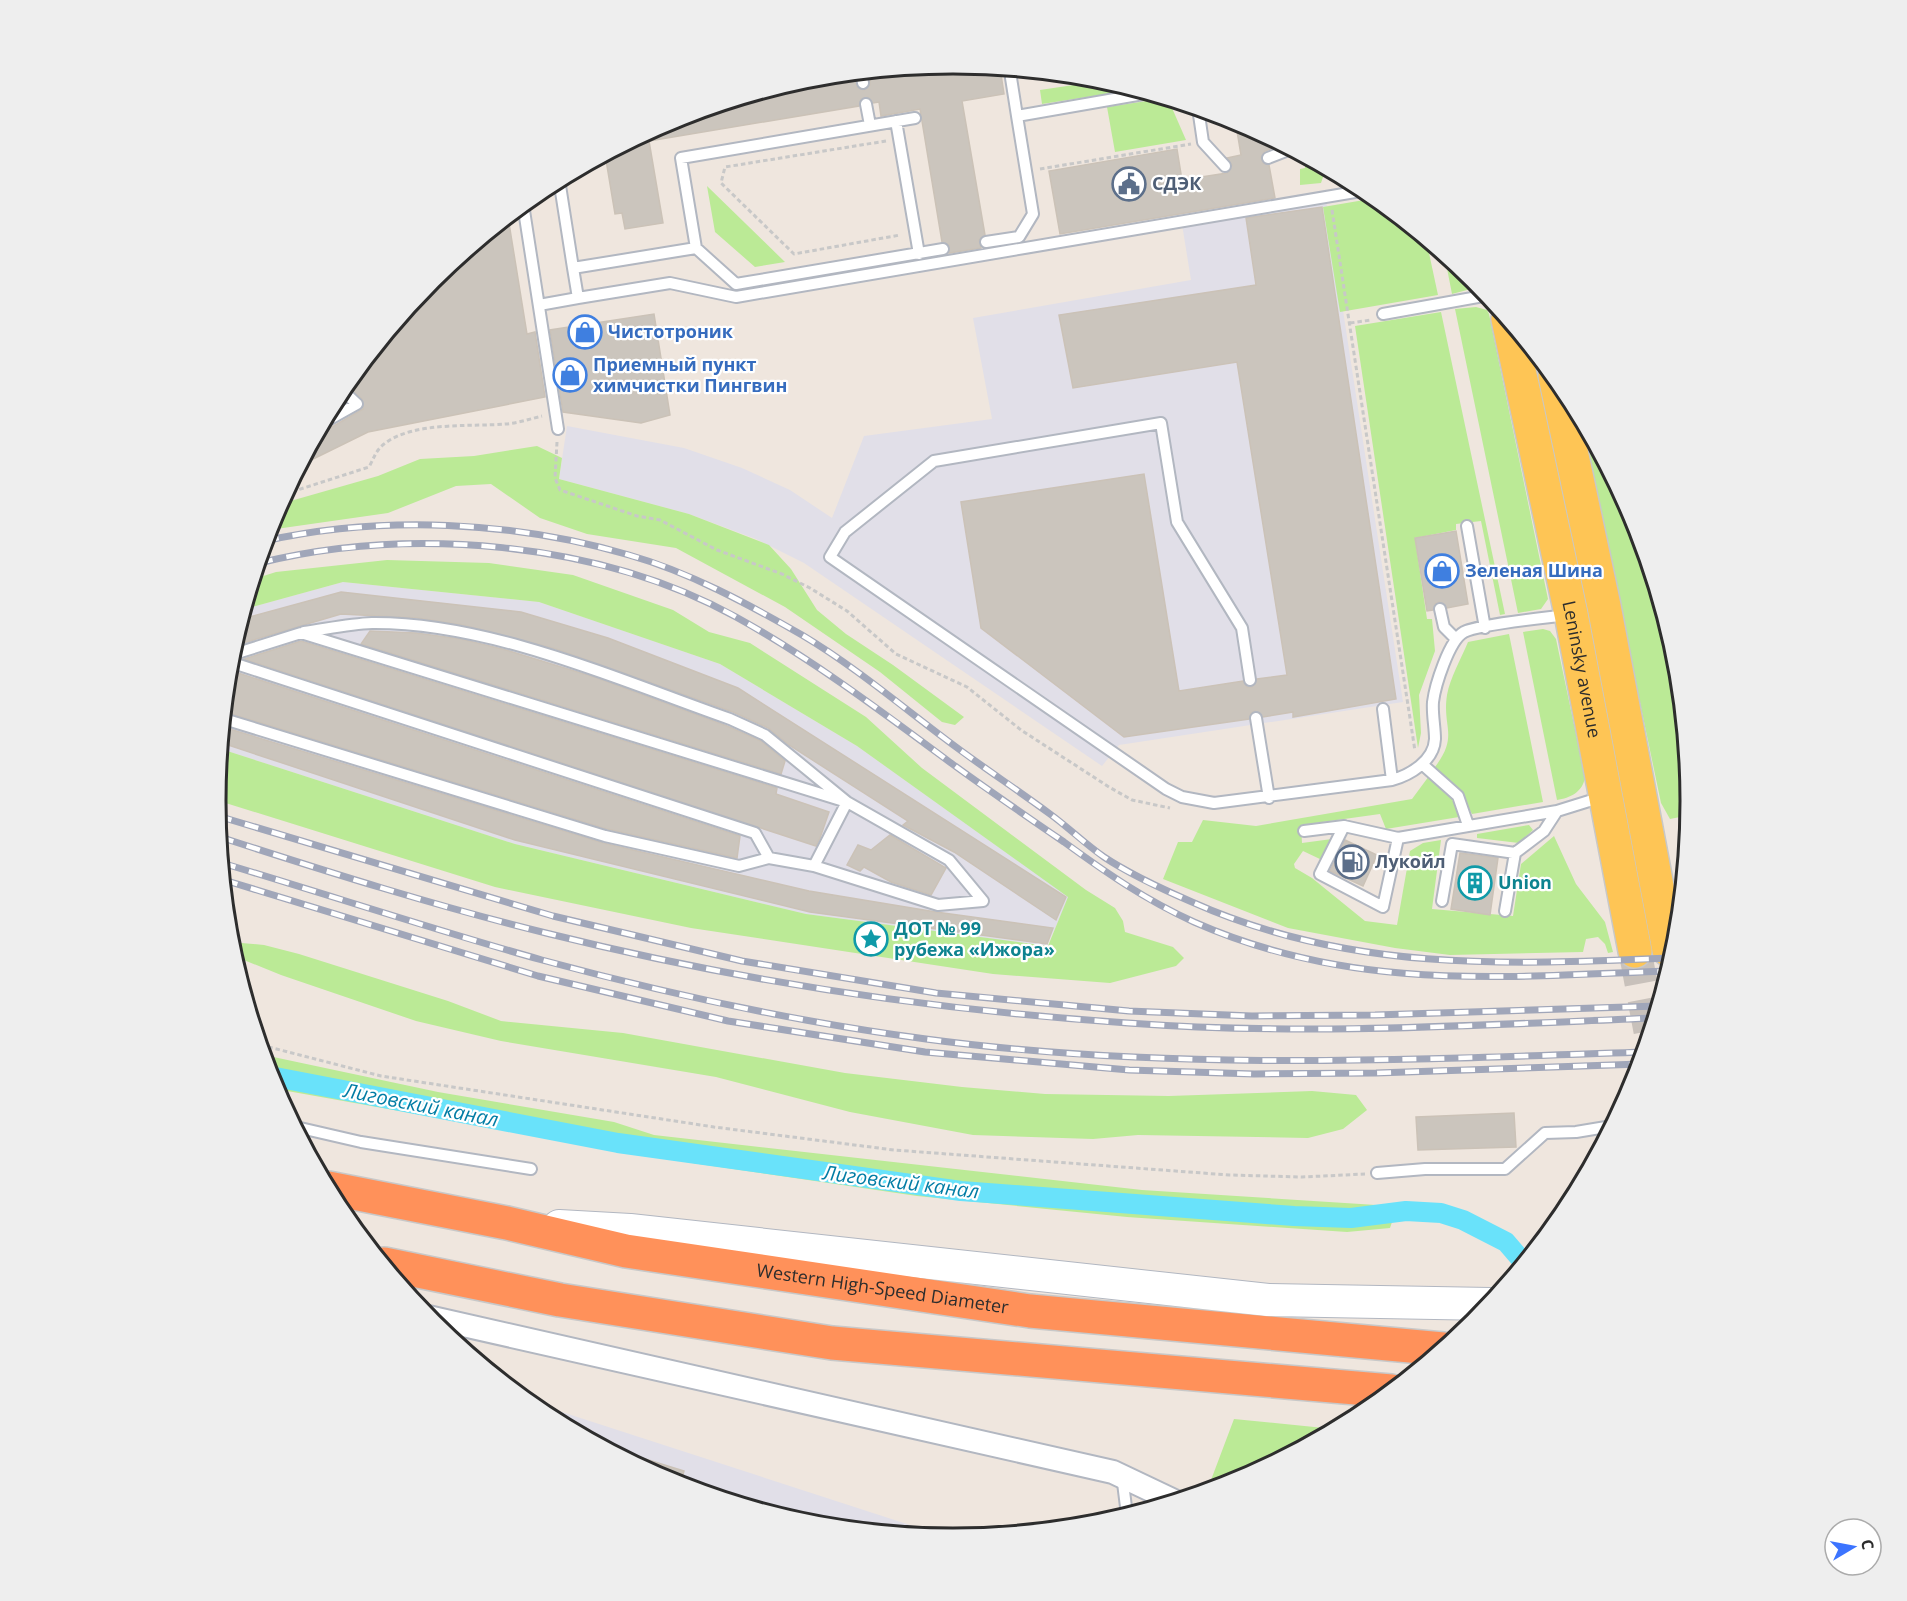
<svg xmlns="http://www.w3.org/2000/svg" width="1907" height="1601" viewBox="0 0 1907 1601" font-family="'Open Sans',sans-serif">
<style>
.industrial{fill:#e1dfe8}
.green{fill:#bbea96}
.lines{fill:none;stroke-linecap:round;stroke-linejoin:round}
.canal{stroke:#69e2fa;stroke-width:20}
.building{fill:#cbc5bd;stroke:#cbc2b7;stroke-width:1.5}
.primary-tunnel{stroke:#c8c1bb;stroke-width:33;stroke-dasharray:33 16;stroke-linecap:butt}
.service-casing{stroke:#b2b7c1;stroke-width:14}
.minor-casing{stroke:#b2b7c1;stroke-width:26}
.secondary-casing{stroke:#b2b7c1;stroke-width:34}
.primary-casing{stroke:#c8c8c8;stroke-width:36}
.motorway-casing{stroke:#c8c8c8;stroke-width:36}
.path{stroke:#c8c8c8;stroke-width:3;stroke-dasharray:4.5 3;stroke-linecap:butt}
.service{stroke:#fff;stroke-width:10}
.minor{stroke:#fff;stroke-width:22}
.secondary{stroke:#fff;stroke-width:32}
.primary{stroke:#fec555;stroke-width:33}
.motorway{stroke:#ff915a;stroke-width:33}
.rail-casing{stroke:#a0a6b9;stroke-width:7}
.rail{stroke:#fff;stroke-width:4.5;stroke-dasharray:14;stroke-linecap:butt}
.labels{text-anchor:middle;stroke-width:4.5;stroke-linejoin:round;paint-order:stroke}
.service-label{font-size:18px;font-weight:bold;fill:#4e5e75;stroke:#fff;text-anchor:start}
.shop-label{font-size:18px;font-weight:bold;fill:#366cbe;stroke:#fff;text-anchor:start}
.street-label{font-size:18px;fill:#2d2d2d;stroke:#fff}
.culture-label{font-size:18px;font-weight:bold;fill:#0d838f;stroke:#fff;text-anchor:start}
.water-label{font-size:20px;font-style:italic;fill:#027da5;stroke:#fff}
.rim{fill:none;stroke:#2d2d2d;stroke-width:3}
</style>
<rect width="100%" height="100%" fill="#efe6de"/>
<path class="industrial" d="M1325 193 1403 702 1119 745 1102 766 804 563 756 539 689 514 559 479 567 426 684 448 742 468 790 490 832 518 864 436 992 419 973 318 1191 280 1181 218Z
M343 582 539 602 720 664 857 746 1069 897 1047 946 806 914 515 844 221 749 230 656 245 609Z
M528 1401 950 1538 809 1524 671 1482 543 1414Z"/>
<path class="green" d="M1107 80 1131 87 1132 90 1042 104 1040 90Z
M1160 99 1172 108 1186 140 1115 152 1107 107Z
M1305 162 1318 163 1326 168 1321 183 1300 185V169L1305 168Z
M707 186 785 262 755 267 715 232Z
M1376 198 1426 239 1438 295 1340 312 1323 207Z
M1444 253 1475 279 1478 283 1467 290 1452 294Z
M1476 307 1487 310 1489 314 1548 599 1541 609 1518 613 1455 309Z
M1441 312 1505 614 1500 615 1481 521 1456 524V530L1415 538 1427 619H1432L1435 651 1419 695 1421 733 1418 748 1355 326Z
M1580 415 1635 519 1646 554 1689 778 1690 815 1670 819 1661 803Z
M537 446 562 458 559 479 689 514 769 545 791 569 817 610 846 634 893 665 964 717 955 725 942 722 880 672 785 607 676 548 587 534 540 518 491 484 456 486 388 513 269 530 280 504 378 476 420 459 474 456Z
M387 560 489 563 573 575 673 610 709 632 750 643 866 717 922 768 1086 890 1115 908 1123 921 1125 932 1173 947 1184 958 1176 966 1110 983 993 974 691 928 495 887 216 800 221 749 515 844 806 914 1048 946 1068 897 857 746 720 664 539 602 343 582 245 609 254 579 276 572Z
M1543 629 1550 631 1556 639 1585 777C1583 792 1570 798 1557 800L1523 632Z
M1509 634 1543 802 1472 814 1459 790 1435 767C1459 735 1442 728 1447 695 1450 678 1461 659 1468 642Z
M1429 776C1443 789 1456 797 1459 817L1386 829 1380 814 1301 825 1302 843 1332 839 1322 860 1303 851 1294 864 1295 868 1312 878 1365 921 1397 925 1410 851 1423 843 1441 840 1432 909 1513 916 1521 864 1554 836 1576 884 1605 922 1613 952 1608 953 1605 944 1598 937 1586 939 1583 952 1450 955 1395 948 1288 928 1163 879 1178 842H1192L1203 820 1256 826 1412 799Z
M1529 825 1533 830 1519 843 1477 838V834Z
M230 942 264 945 299 954 448 1001 501 1021 623 1033 845 1073 962 1087 1045 1094 1169 1096 1312 1091 1356 1095 1367 1110 1343 1129 1308 1138 1138 1135 1093 1139 973 1135 850 1112 716 1077 501 1041 416 1021 281 975 234 956Z
M264 1055 438 1092 614 1122 654 1135 1142 1190 1392 1206 1395 1213 1390 1228 1347 1232 1127 1217 917 1196 692 1163 276 1089Z
M1234 1419 1334 1429 1238 1481 1211 1480Z"/>
<g class="lines">
<path class="canal" d="M270 1076 618 1143 961 1191 1294 1216 1351 1218 1406 1211 1441 1213 1463 1220 1506 1242 1524 1263"/>
</g>
<path class="building" d="M954 63 1000 68 1004 94 962 101 985 235 979 240 981 248 949 253V245L942 242 920 109 881 116 879 102 873 103 868 97 861 99 859 106 649 141 663 223 625 229 622 213 615 214 605 154 672 119 810 77 854 73 857 87 864 90 870 85 869 71Z
M1235 119 1283 144 1265 151 1261 157 1263 163 1269 165 1275 198 1060 234 1049 171 1177 149 1182 180 1227 173 1232 165 1227 158 1241 155Z
M1322 207 1396 699 1293 717V712L1263 717 1255 711 1251 713 1249 719 1124 737 981 628 961 502 1144 474 1179 691 1243 681 1247 687H1252L1257 679 1287 675 1237 362 1073 388 1059 315 1256 285 1246 218Z
M508 217 527 334 535 332 545 397 368 432 301 465 320 430H327L363 409 362 399 346 384 432 279Z
M654 314 670 415 641 423 563 412 550 330Z
M338 396 344 402 330 411Z
M1456 531 1468 604 1447 608 1439 602 1435 604 1433 610 1427 611 1415 538Z
M341 592 521 612 608 638 738 688 1066 897 1056 920 954 852 903 825 908 821 789 745 768 728 733 712 556 649 463 625 417 618 341 614 233 646 242 619Z
M370 631 416 633 461 639 506 650 597 678 727 726 761 741 785 761 781 774 361 644Z
M301 641 777 788 776 794 829 812 820 838 816 846 244 659Z
M229 670 740 836 737 858 607 829 225 712Z
M223 727 603 843 809 891 936 912 1053 928 1047 944 810 912 515 840 222 743Z
M890 835 946 868 931 895 891 882 864 867 860 871 847 865 858 845 871 850Z
M1345 840 1377 855 1363 886 1330 871Z
M1460 853 1498 858 1490 915 1451 909Z
M1514 1113 1516 1147 1418 1150 1416 1117Z
M642 1458 684 1471 680 1484 639 1465Z"/>
<g class="lines">
<path class="primary-tunnel" d="M1635 951 1650 1031"/>
<defs>
<path id="service" d="M861 72 863 83
M1011 78 1017 116
M866 104 870 125
M1198 108 1203 142 1225 166
M896 121 919 254
M1268 158 1291 149
M559 179 573 268 696 248 736 284 943 249
M523 204 558 429
M986 242 1019 237 1033 214 1017 116 1149 93
M696 248 681 158 915 118
M573 268 578 298 670 283 736 297 1367 190
M539 305 578 298
M1383 314 1489 295
M323 423 357 404 341 389
M1467 526 1485 628
M1440 609 1444 627 1456 639
M304 632C326 629 349 624 372 623 490 622 619 680 730 719L765 735 847 802 814 866
M230 662 755 833 769 858
M1250 680 1242 628 1177 522 1161 423 934 461 845 532 830 557 1166 789 1182 797 1214 803 1392 780C1410 775 1434 761 1435 739 1435 727 1432 714 1433 702 1435 686 1449 640 1464 632 1480 624 1545 618 1567 615
M1383 709 1392 780
M1256 718 1269 798
M224 719 605 836 739 866 769 858 814 866 938 905 983 901 949 860 847 802 301 633 231 655
M1422 764 1458 796 1468 825
M1304 831 1344 826
M1398 838 1344 826 1320 874 1383 907 1398 838 1557 811 1602 797
M1442 901 1452 844 1515 853
M1505 911 1515 853 1544 831 1557 811
M296 1127 361 1142 531 1169
M1377 1173 1425 1169H1505L1545 1133 1576 1132 1612 1126
M1122 1475 1127 1515"/>
<path id="minor" d="M428 1317 1113 1472 1174 1501"/>
<path id="secondary" d="M559 1226 630 1230 1268 1300 1490 1304"/>
<g id="primary">
<path id="s1" d="M1508 319 1571 614 1635 951"/>
<path d="M1555 376 1604 606 1669 950"/>
</g>
<g id="motorway">
<path id="s2" d="M328 1188 507 1223 626 1251 1030 1311 1443 1349"/>
<path d="M384 1264 560 1300 832 1343 1391 1391"/>
</g>
</defs>
<use href="#service" class="service-casing"/>
<use href="#minor" class="minor-casing"/>
<use href="#secondary" class="secondary-casing"/>
<use href="#primary" class="primary-casing"/>
<use href="#motorway" class="motorway-casing"/>
<path class="path" d="M886 141 725 167 721 183 794 254 900 235
M1040 169 1191 144
M1332 210 1415 751
M1350 323 1371 320
M557 442 555 478 560 490 637 516 660 520 717 550 782 574 810 588 847 611 896 654 967 687 1021 730 1109 787 1132 800 1170 808
M285 494 369 467C374 458 376 450 384 444 413 421 472 427 506 424 518 423 530 419 542 416
M1670 645H1673
M261 1045 381 1076 714 1127 894 1150 1229 1175 1302 1177 1365 1174"/>
<use href="#service" class="service"/>
<use href="#minor" class="minor"/>
<use href="#secondary" class="secondary"/>
<use href="#primary" class="primary"/>
<use href="#motorway" class="motorway"/>
<defs>
<path id="rail" d="M265 541C383 515 513 521 629 555 689 572 748 604 802 635 856 667 906 710 956 747 987 770 1019 791 1050 814 1068 827 1085 844 1104 857 1131 875 1162 889 1192 902 1348 972 1506 965 1673 958
M259 563C410 526 598 541 736 617 812 659 881 711 951 763 988 790 1026 816 1064 842 1108 874 1144 899 1194 922 1353 992 1500 977 1669 971
M218 816 553 916 742 961 936 993 1129 1011 1252 1016 1375 1015 1658 1006
M220 837C328 872 439 907 550 934 739 981 933 1010 1128 1023 1303 1036 1479 1025 1654 1018
M222 863C329 895 435 930 542 960 668 994 797 1022 926 1039 1164 1071 1405 1060 1644 1052
M224 880 538 976 728 1021 925 1052 1129 1070 1254 1074 1376 1073 1641 1064"/>
</defs>
<use href="#rail" class="rail-casing"/>
<use href="#rail" class="rail"/>
</g>
<defs>
<symbol id="civic-ring" viewBox="-11 -11 22 22"><circle r="9.5" fill="#fff" stroke="#5c6f8a" stroke-width="1.5"/><path d="M-.6-6.5H3V-4.5H.6V-3L4-1V1h2V6H-6V1h2V-1L-.6-3ZM-1.2 2.5V6h2.4V2.5Z" fill="#5c6f8a"/></symbol>
<symbol id="shop-ring" viewBox="-11 -11 22 22"><circle r="9.5" fill="#fff" stroke="#3f7fe0" stroke-width="1.5"/><path d="M-5-2.5h2.3a2.7 3.5 0 0 1 5.4 0H5L5.5 6h-11ZM-1.5-2.5h3a1.5 2.3 0 0 0-3 0Z" fill="#3f7fe0"/></symbol>
<symbol id="fuel-ring" viewBox="-11 -11 22 22"><circle r="9.5" fill="#fff" stroke="#5c6f8a" stroke-width="1.5"/><path d="M-5.5-6h7V0h2V4h1.3V-2.5L3-4.5l.8-.8L6-3V5H2.5V1h-1V6h-7ZM-4.2-4.7v3.2H.2V-4.7Z" fill="#5c6f8a"/></symbol>
<symbol id="building-ring" viewBox="-11 -11 22 22"><circle r="9.5" fill="#fff" stroke="#0f9aa8" stroke-width="1.5"/><path d="M-4-6H4V6H1V3H-1V6H-4ZM-2.5-4.3h1.7v1.8h-1.7ZM.8-4.3h1.7v1.8H.8ZM-2.5-1h1.7V.8h-1.7ZM.8-1h1.7V.8H.8Z" fill="#0f9aa8"/></symbol>
<symbol id="sight-ring" viewBox="-11 -11 22 22"><circle r="9.5" fill="#fff" stroke="#0f9aa8" stroke-width="1.5"/><path d="M0-6L1.8-2.2L6-1.7L2.9 1.2L3.7 5.4L0 3.3L-3.7 5.4L-2.9 1.2L-6-1.7L-1.8-2.2Z" fill="#0f9aa8"/></symbol>
</defs>
<g fill-rule="evenodd">
<use href="#civic-ring" x="1110" y="165" width="38" height="38"/>
<use href="#shop-ring" x="566" y="313" width="38" height="38"/>
<use href="#shop-ring" x="551" y="356" width="38" height="38"/>
<use href="#shop-ring" x="1423" y="552" width="38" height="38"/>
<use href="#fuel-ring" x="1333" y="843" width="38" height="38"/>
<use href="#building-ring" x="1456" y="864" width="38" height="38"/>
<use href="#sight-ring" x="852" y="920" width="38" height="38"/>
</g>
<g class="labels">
<g class="service-label">
<text x="1152" y="190">СДЭК</text>
<text x="1375" y="868">Лукойл</text>
</g>
<g class="shop-label">
<text x="608" y="338">Чистотроник</text>
<text x="593" y="371">Приемный пункт<tspan x="593" dy="21">химчистки Пингвин</tspan></text>
<text x="1465" y="577">Зеленая Шина</text>
</g>
<g class="street-label">
<text dy="6" stroke="none"><textPath href="#s1" startOffset="358">Leninsky avenue</textPath></text>
<text dy="6" stroke="none"><textPath href="#s2" startOffset="564">Western High-Speed Diameter</textPath></text>
</g>
<g class="culture-label">
<text x="1498" y="889">Union</text>
<text x="894" y="935">ДОТ № 99<tspan x="894" dy="21">рубежа «Ижора»</tspan></text>
</g>
<g class="water-label">
<text transform="translate(421 1105) rotate(11)" y="7">Лиговский канал</text>
<text transform="translate(901 1182) rotate(7)" y="7">Лиговский канал</text>
</g>
</g>
<path d="M0 0H1907V1601H0ZM226 801a727 727 0 1 1 1454 0a727 727 0 1 1-1454 0Z" fill="#eee" fill-rule="evenodd"/>
<path class="rim" d="M226 801a727 727 0 1 1 1454 0a727 727 0 1 1-1454 0Z"/>
<g transform="translate(1853 1547) rotate(80)"><circle r="28" fill="#ffffff" stroke="#ababab" stroke-width="1.5"/>
<path d="M0-4.5L10 22L0 15L-10 22Z" fill="#3c74ff"/>
<text y="-9" font-size="16" font-weight="bold" text-anchor="middle" fill="#2d2d2d">С</text>
</g>
</svg>
